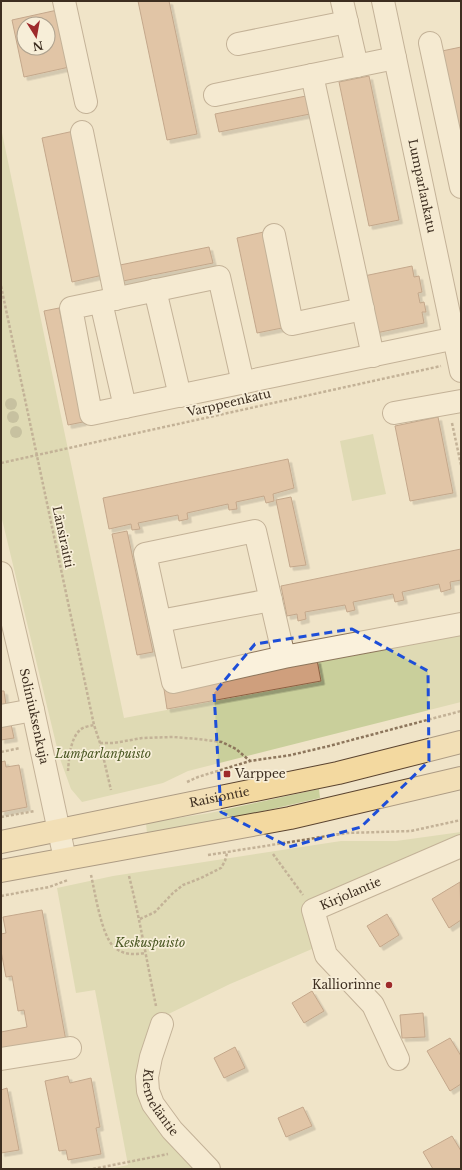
<svg xmlns="http://www.w3.org/2000/svg" width="462" height="1170" viewBox="0 0 462 1170" font-family="'Libre Baskerville',serif">
<style>
.green{fill:#c9cf9b}
.building{fill:#cf9f7d;stroke:#8d5f41;fill-rule:evenodd;filter:url(#shadow)}
.lines{fill:none;stroke-linecap:round;stroke-linejoin:round}
.minor-casing{stroke:#8d765c;stroke-width:24}
.major-casing{stroke:#5b4430;stroke-width:24}
.path{stroke:#8d765c;stroke-width:2.5;stroke-dasharray:3 2;stroke-linecap:butt}
.minor{stroke:#faf1dc;stroke-width:22}
.major{stroke:#f3d9a0;stroke-width:22}
.tree{fill:#96986f}
.marked{fill:none;stroke:#1d4ed8;stroke-width:3;stroke-dasharray:8 5;stroke-linejoin:round}
.poi-dot{fill:#9e2a2b;stroke:#f7eed8;stroke-width:1.5}
.labels{text-anchor:middle;stroke-width:3.5;stroke-linejoin:round;paint-order:stroke}
.street-label{font-size:12px;fill:#3d2e20;stroke:#f7eed8}
.park-label{font-size:12px;font-style:italic;fill:#4d5a26;stroke:#f7eed8}
.poi-label{font-size:12px;fill:#3d2e20;stroke:#f7eed8;text-anchor:start}
</style>
<defs>
<filter id="shadow"><feDropShadow dx="3.5" dy="3.5" stdDeviation="0" flood-color="#0004"/></filter>
</defs>
<rect width="100%" height="100%" fill="#f0e4c8"/>
<path class="green" d="M1 128 124 718 321 681 317 660 461 631V702L188 771 163 783 82 802 71 789 59 756 1 515Z
M373 434 386 494 352 501 340 441Z
M319 789 320 798 211 823 147 834 146 823 210 813Z
M461 832V838L301 908 319 946 230 984 150 1023 141 1080 200 1169H109L128 1165 95 990 76 993 57 888 113 876 341 841H396Z"/>
<path class="building" d="M138 1H169L197 134 167 140Z
M62 9 74 66 24 77 12 20ZM24 24H48V48H24Z
M461 47V139L442 51Z
M369 76 399 220 369 226 339 82Z
M311 95 315 113 219 132 215 114Z
M74 131 103 275 72 282 42 138Z
M268 231 287 327 257 333 237 238Z
M209 247 213 263 118 282 115 266Z
M412 266 414 277 419 276 422 292 418 293 420 303 424 302 426 312H422L424 323 376 333 364 276Z
M59 308 83 422 68 425 44 311Z
M438 417 453 493 410 501 395 426Z
M288 459 294 488 273 494 274 501 266 503 264 496 236 502 237 509 229 510 228 504 187 513 188 519 179 521 178 515 138 523 140 529 132 530 131 524 109 529 103 498Z
M291 497 306 565 290 567 276 500Z
M127 531 153 652 137 655 112 534Z
M461 549V580L450 582 451 589 441 592 439 584 402 592 404 600 395 602 393 594 353 602 355 610 347 612 345 605 305 612 306 619 298 621 297 614 287 616 281 586Z
M317 660 321 681 167 709 164 689Z
M1 691H4L6 705 1 706Z
M11 724 14 738 1 740V726Z
M5 761 6 767 19 765 27 807 1 812V762Z
M460 882 461 920 449 928 432 899Z
M42 910 66 1041 1 1054V1032L27 1027 24 1010 18 1011 12 976 6 977 1 951V934L6 933 3 917Z
M387 914 399 935 380 947 367 926Z
M312 991 324 1011 304 1023 292 1003Z
M423 1013 425 1037 402 1038 400 1015Z
M450 1038 461 1056V1084L450 1091 427 1051Z
M235 1047 245 1068 224 1078 214 1058Z
M68 1076 70 1083 91 1078 100 1127 96 1128 101 1154 68 1160 66 1150 59 1151 45 1081Z
M7 1088 19 1150 1 1153V1090Z
M303 1107 312 1126 286 1137 278 1118Z
M452 1136 461 1151V1169H433L423 1152Z"/>
<g class="lines">
<defs>
<g id="minor">
<path d="M64 1 86 102"/>
<path d="M342 1 357 66"/>
<path id="s1" d="M383 1 461 371"/>
<path d="M430 43 461 187"/>
<path d="M238 44 347 22"/>
<path d="M312 75 373 356"/>
<path d="M215 95 395 58"/>
<path d="M82 132 116 299"/>
<path d="M274 235 292 324 363 309"/>
<path d="M155 290 180 396"/>
<path d="M101 302 125 407"/>
<path d="M243 383 219 277 71 308 91 414C214 388 338 363 461 337"/>
<path d="M394 413 461 401"/>
<path id="s2" d="M1 573 33 710 65 859"/>
<path d="M160 621 271 600"/>
<path d="M284 657 255 531 145 554 173 682 284 657 461 624"/>
<path d="M1 716 33 710"/>
<path id="s3" d="M162 1024 151 1057 147 1077 148 1091 153 1104 172 1130 209 1169"/>
<path d="M1 1059 70 1048"/>
<path id="s4" d="M398 1059 373 1005 326 955 313 910 461 846"/>
</g>
<g id="major">
<path id="s5" d="M1 842 338 773 461 742"/>
<path d="M1 871 290 818 461 778"/>
</g>
</defs>
<use href="#minor" class="minor-casing"/>
<use href="#major" class="major-casing"/>
<path class="path" d="M1 286 94 725 100 743 111 790
M452 423 461 465
M1 463 441 366
M100 743H114L142 738 173 737 198 739 222 742 236 749 250 761
M1 752 20 748
M68 771C69 759 70 740 79 731 82 727 89 726 94 725
M187 782 198 777 250 761 291 755 329 746 461 711
M1 817 35 811
M273 854 303 895
M208 855 347 833 411 831 461 820
M91 875C95 892 101 933 113 946 122 955 133 955 145 953
M129 876C140 919 147 963 156 1006
M1 896 49 887 68 880
M140 919 155 912 173 893 183 885 201 878 221 868 225 861 227 853
M93 1169 168 1154"/>
<use href="#minor" class="minor"/>
<use href="#major" class="major"/>
</g>
<g class="tree">
<circle cx="11" cy="404" r="6"/>
<circle cx="13" cy="417" r="6"/>
<circle cx="16" cy="432" r="6"/>
</g>
<path d="M0 0H462V1170H0ZM352 629 428 671 429 761 361 827 289 847 221 812 214 693 255 644Z" fill="#f0e4c8" fill-opacity=".55" fill-rule="evenodd"/>
<path class="marked" d="M352 629 428 671 429 761 361 827 289 847 221 812 214 693 255 644Z"/>
<g class="poi-dot">
<rect x="223" y="770" width="8" height="8" rx="2"/>
<circle cx="389" cy="985" r="4"/>
</g>
<g class="labels">
<g class="street-label">
<text dy="4" stroke="none"><textPath href="#s1" startOffset="189">Lumparlankatu</textPath></text>
<text transform="translate(229 403) rotate(-13)" y="4">Varppeenkatu</text>
<text transform="translate(63 537) rotate(78)" y="4">Länsiraitti</text>
<text dy="4" stroke="none"><textPath href="#s2" startOffset="147">Soliniuksenkuja</textPath></text>
<text dy="4" stroke="none"><textPath href="#s5" startOffset="223">Raisiontie</textPath></text>
<text dy="4" stroke="none"><textPath href="#s4" startOffset="216">Kirjolantie</textPath></text>
<text dy="4" stroke="none"><textPath href="#s3" startOffset="84">Klemeläntie</textPath></text>
</g>
<g class="park-label">
<text x="103" y="758">Lumparlanpuisto</text>
<text x="150" y="947">Keskuspuisto</text>
</g>
<g class="poi-label">
<text x="235" y="778">Varppee</text>
<text x="381" y="989" text-anchor="end">Kalliorinne</text>
</g>
</g>
<rect width="462" height="1170" fill="none" stroke="#3d2e20" stroke-width="4"/>
<g transform="translate(36 36) rotate(169)"><circle r="19" fill="#f7eed8" stroke="#ada18e"/>
<path d="M0-3L7 15L0 10L-7 15Z" fill="#9e2a2b"/>
<text y="-6" font-size="11" font-weight="bold" text-anchor="middle" fill="#3d2e20">N</text>
</g>
</svg>
